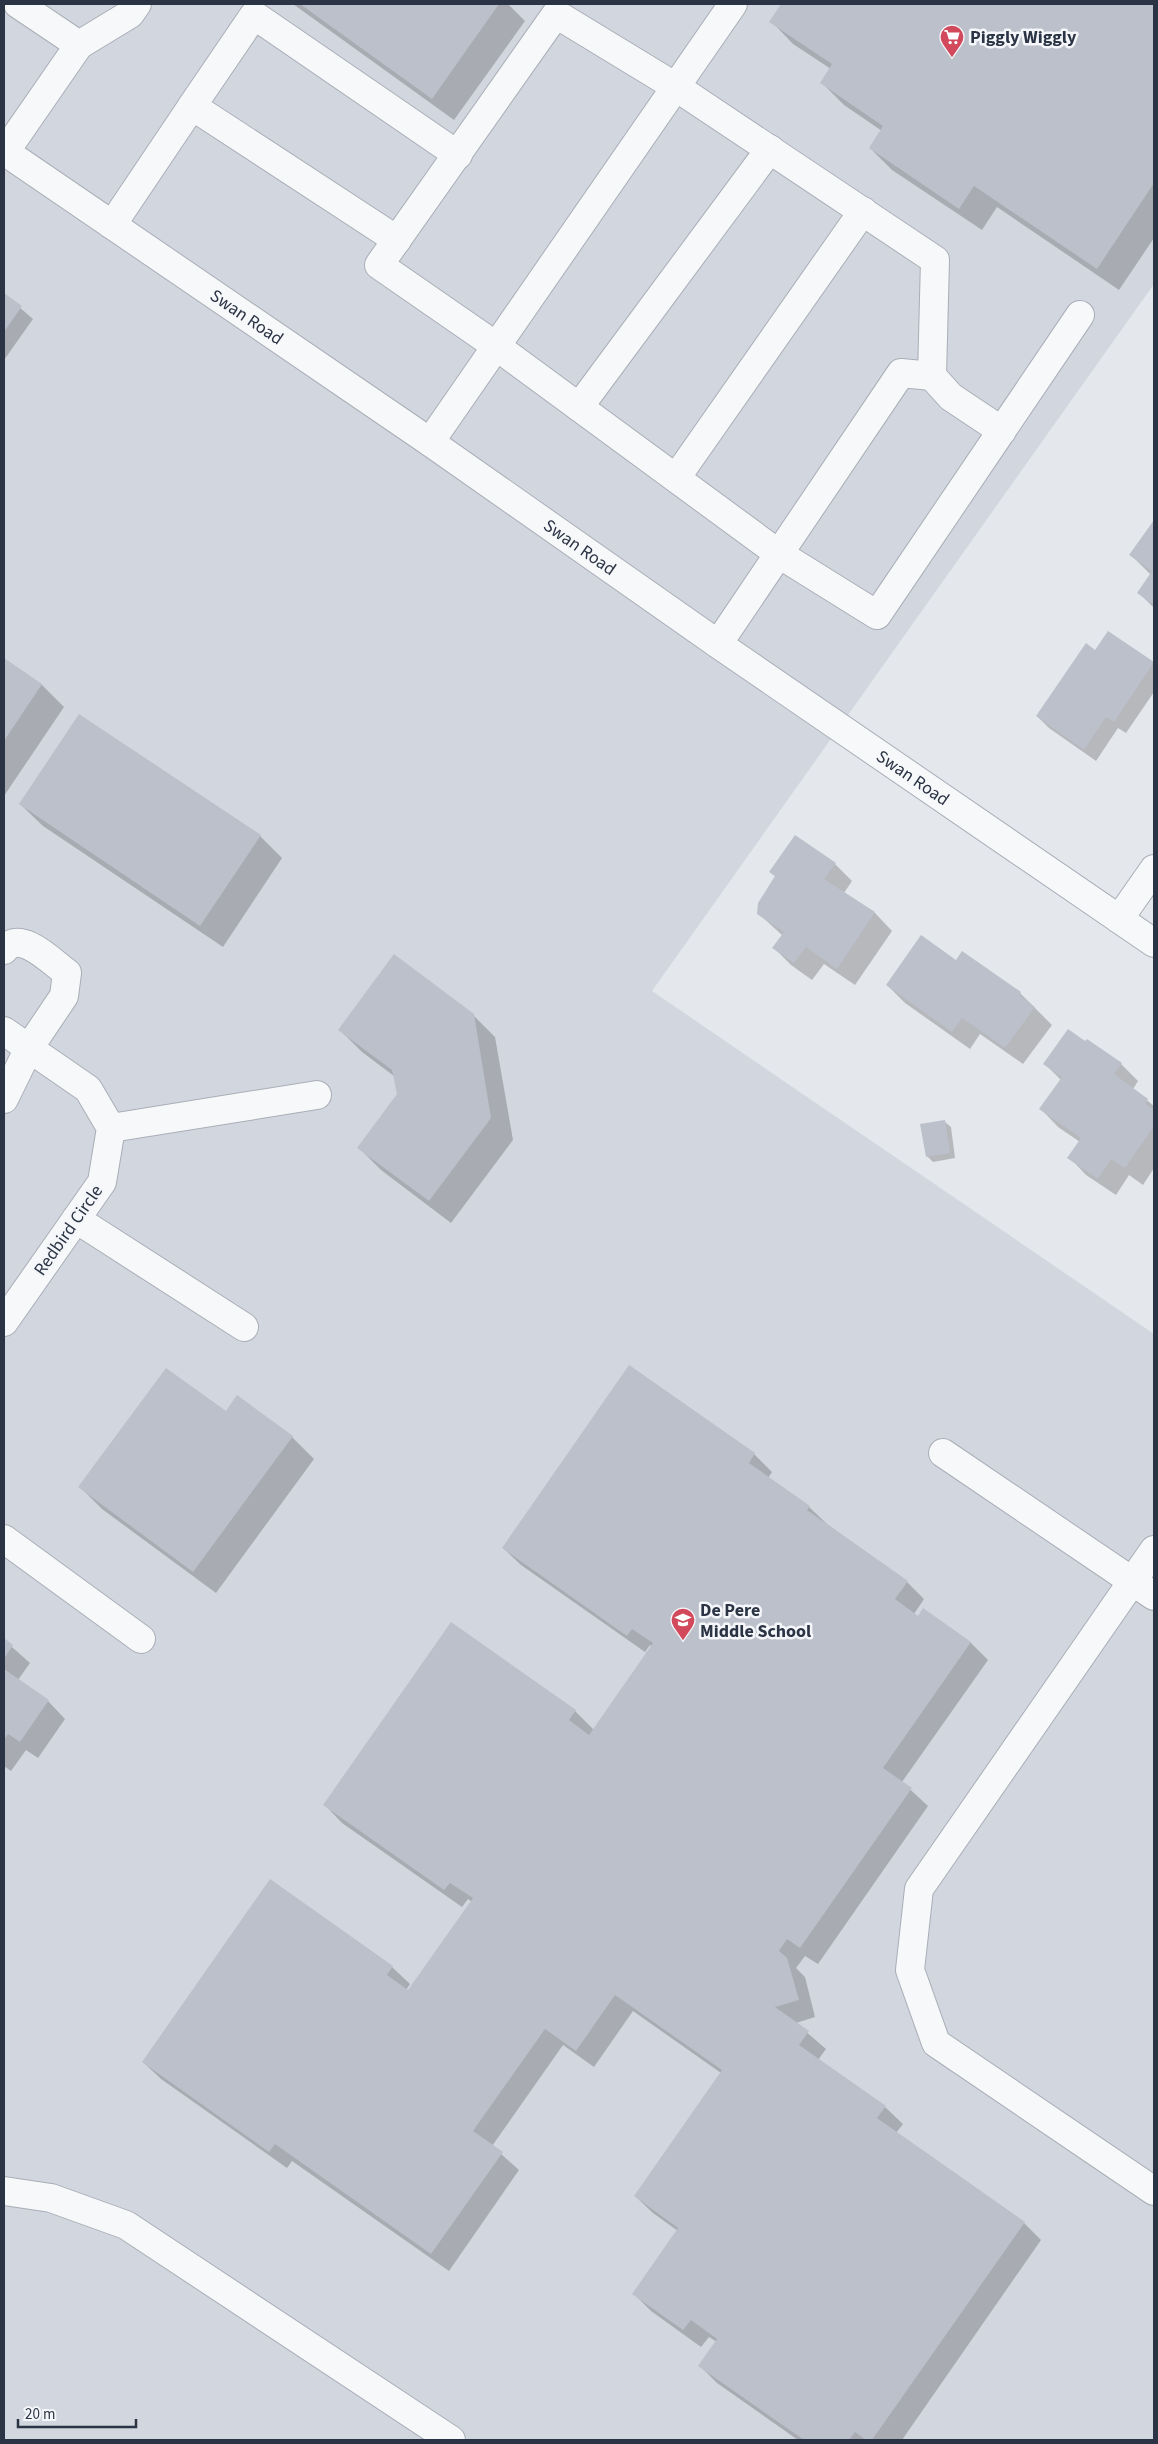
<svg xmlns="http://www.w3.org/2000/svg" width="1158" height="2444" viewBox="0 0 1158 2444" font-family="'Source Sans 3',sans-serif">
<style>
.built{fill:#d2d6de}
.shadow{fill:#0003}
.building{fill:#bbc0ca}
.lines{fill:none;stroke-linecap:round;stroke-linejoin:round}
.minor-casing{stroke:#a9aeb7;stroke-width:30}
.minor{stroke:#f7f8fa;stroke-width:28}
.labels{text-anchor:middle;stroke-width:5;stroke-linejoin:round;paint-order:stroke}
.poi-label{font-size:18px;font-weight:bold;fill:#2b3445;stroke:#f4f6f9;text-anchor:start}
.street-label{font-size:18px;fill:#2b3445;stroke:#f4f6f9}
</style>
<rect width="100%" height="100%" fill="#e4e7ec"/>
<path class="built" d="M4 4H1154V284L652 991 1154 1334V2440H4Z"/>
<path class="shadow" d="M293 4H508L525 21 454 120Z
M783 4H1154V238L1119 290 997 207 982 230 892 170 870 148 882 131 844 105 822 83 831 69 793 44 771 21Z
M4 294 33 319 4 360Z
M1154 522V608L1139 593 1151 575 1131 555Z
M1109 632 1154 664V692L1126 733 1118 728 1096 761 1049 728 1037 716 1096 652Z
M4 659 42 685 64 707 4 796Z
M20 804 260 836 282 858 223 947 43 826Z
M835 864 852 881 844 893 875 913 892 931 855 985 824 964 812 980 791 965 774 948 783 936 758 913 776 877 771 872Z
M956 962 1020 993 1052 1025 1023 1064 980 1034 970 1049 905 1003 887 985Z
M473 1015 495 1037 513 1140 451 1223 381 1170 359 1148 398 1094 394 1076 362 1052 340 1030Z
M1045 1064H1121L1138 1081 1133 1089 1154 1106V1168L1143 1185 1129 1175 1116 1195 1086 1175 1069 1157 1080 1142 1058 1127 1041 1109 1061 1080Z
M945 1122 951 1127 955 1158 933 1162 927 1156Z
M630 1366 754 1454 772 1472 768 1478 809 1507 827 1524 907 1582 924 1599 914 1614 918 1617 923 1610 971 1643 988 1660 902 1782 928 1806 818 1964 805 1956 796 1968 805 1977 815 2017 796 2023 826 2049 818 2060 885 2107 903 2124 896 2133 1024 2223 1041 2240 902 2440H798L717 2383 700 2366 717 2342 709 2337 701 2347 651 2311 634 2294 678 2231 653 2213 635 2196 721 2073 633 2011 594 2067 563 2045 492 2146 519 2170 449 2271 292 2161 287 2168 161 2079 143 2062 392 1967 410 1984 406 1990 409 1992 472 1902 468 1899 462 1907 342 1823 325 1805 451 1624 575 1711 594 1730 652 1647 650 1645 645 1652 521 1565 503 1548Z
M226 1413 292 1437 314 1459 216 1593 102 1509 80 1487Z
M4 1640 30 1663 18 1680 48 1701 65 1719 38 1758 26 1750 11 1771 4 1766Z"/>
<path class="building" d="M300 4H499L432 99Z
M781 4H1154V183L1097 269 974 186 959 209 869 148 883 126 820 83 832 64 769 22Z
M4 293 22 306 4 332Z
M1154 520V605L1137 593 1152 571 1129 555Z
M1108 631 1154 662 1114 722 1106 717 1084 750 1036 716 1086 643 1095 650Z
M4 658 42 684 4 741Z
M79 714 261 835 200 926 19 804Z
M795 835 836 863 824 879 875 912 837 969 806 947 794 963 772 948 784 932 757 914 758 903 775 876 769 872Z
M921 935 956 960 962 951 1021 992 1019 995 1035 1007 1005 1048 962 1018 952 1032 886 985Z
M394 954 474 1014 491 1118 429 1201 357 1148 397 1094 392 1070 338 1030Z
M1068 1029 1085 1041 1087 1039 1122 1063 1114 1074 1148 1099 1145 1104 1154 1110V1126L1125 1168 1111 1159 1098 1179 1067 1158 1081 1138 1039 1109 1062 1077 1043 1064Z
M945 1120 950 1153 926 1157 920 1124Z
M629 1365 755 1453 749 1463 810 1506 807 1510 908 1581 895 1599 918 1616 923 1608 971 1642 883 1768 912 1788 800 1948 787 1939 779 1951 787 1958 799 2000 775 2007 809 2031 799 2045 886 2106 877 2118 1025 2222 872 2440H866L855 2432 849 2440H804L698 2366 717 2339 691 2320 683 2330 632 2294 678 2228 634 2196 722 2070 615 1995 576 2051 545 2029 473 2131 503 2152 431 2254 275 2144 269 2152 142 2062 270 1879 393 1966 387 1975 408 1990 473 1898 450 1883 444 1890 323 1805 451 1622 576 1710 569 1720 589 1735 653 1643 632 1629 627 1636 502 1548Z
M166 1368 226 1411 237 1395 293 1436 193 1572 78 1487Z
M4 1638 13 1645 4 1659Z
M4 1669 49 1700 20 1742 8 1734 4 1740Z"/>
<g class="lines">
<defs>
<g id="minor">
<path d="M79 45 130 14 137 4"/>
<path d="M192 106 254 15 458 155"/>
<path id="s1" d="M4 151 430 442 718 644 1154 943"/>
<path d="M5 152 79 45 18 4"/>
<path d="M112 225 192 106 397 240"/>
<path d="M579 407 770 149"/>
<path d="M1002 431 951 397 932 376 935 260 676 87 556 14 379 265 496 346 779 554 877 615 1080 315"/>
<path d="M430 442 733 4"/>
<path d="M676 478 863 211"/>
<path d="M718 644 901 373 932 376"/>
<path d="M1119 919 1154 869"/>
<path d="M4 950C20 928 53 963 67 973L64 996 29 1048 4 1099"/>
<path d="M4 1031 88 1089 111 1128 102 1182 4 1322"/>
<path d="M111 1128 317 1095"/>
<path d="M76 1219 244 1327"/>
<path d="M943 1453 1154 1596"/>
<path d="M4 1539 141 1639"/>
<path d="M1154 1550 919 1889 910 1970 936 2043 1154 2191"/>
<path d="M4 2191 51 2198 126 2225 451 2440"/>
</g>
</defs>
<use href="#minor" class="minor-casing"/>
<use href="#minor" class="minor"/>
</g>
<defs>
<symbol id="supermarket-pin" viewBox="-11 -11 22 30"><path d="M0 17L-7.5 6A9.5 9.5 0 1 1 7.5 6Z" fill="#d1495b" stroke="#f4f6f9"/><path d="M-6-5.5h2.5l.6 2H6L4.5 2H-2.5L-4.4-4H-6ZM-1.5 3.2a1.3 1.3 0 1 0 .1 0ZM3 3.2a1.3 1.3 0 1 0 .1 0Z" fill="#fff"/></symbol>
<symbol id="school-pin" viewBox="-11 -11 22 30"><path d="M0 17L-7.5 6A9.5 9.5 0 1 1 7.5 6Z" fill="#d1495b" stroke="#f4f6f9"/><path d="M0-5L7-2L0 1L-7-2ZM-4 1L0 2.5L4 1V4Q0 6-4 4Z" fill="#fff"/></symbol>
</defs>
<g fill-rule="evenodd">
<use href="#supermarket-pin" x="938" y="23" width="28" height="38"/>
<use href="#school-pin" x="669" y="1606" width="28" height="38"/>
</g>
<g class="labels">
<g class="poi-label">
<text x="970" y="43">Piggly Wiggly</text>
<text x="700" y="1616">De Pere<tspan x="700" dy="21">Middle School</tspan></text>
</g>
<g class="street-label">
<text dy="6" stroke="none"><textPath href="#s1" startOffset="294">Swan Road</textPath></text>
<text dy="6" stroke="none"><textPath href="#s1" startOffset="699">Swan Road</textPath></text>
<text dy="6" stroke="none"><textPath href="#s1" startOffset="1104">Swan Road</textPath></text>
<text transform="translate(68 1230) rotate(-55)" y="6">Redbird Circle</text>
</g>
</g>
<rect width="1158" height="2444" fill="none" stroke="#2b3445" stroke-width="10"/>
<path d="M18 2419v8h118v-8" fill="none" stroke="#2b3445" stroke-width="2.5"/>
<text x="25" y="2419" font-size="15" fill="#2b3445" stroke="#f4f6f9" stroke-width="4" paint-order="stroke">20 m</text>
</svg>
